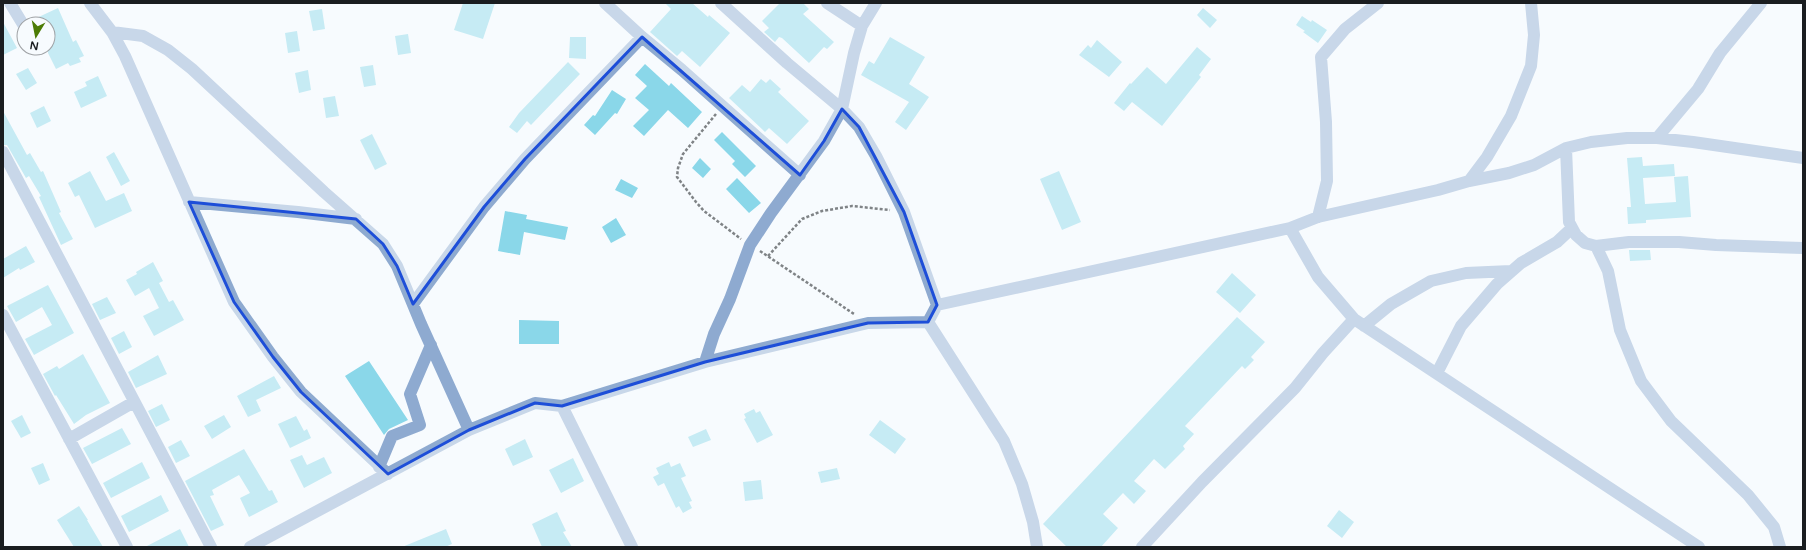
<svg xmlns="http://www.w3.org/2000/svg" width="1806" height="550" viewBox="0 0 1806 550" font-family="'Varela Round',sans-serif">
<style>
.building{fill:#8ad7e9}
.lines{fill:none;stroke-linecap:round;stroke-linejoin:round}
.path{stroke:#7f8386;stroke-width:2.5;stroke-dasharray:3 2;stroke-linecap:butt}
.street{stroke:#8eaad0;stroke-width:12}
.marked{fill:none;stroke:#1d4ed8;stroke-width:3;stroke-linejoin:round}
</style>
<rect width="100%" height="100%" fill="#f7fbfe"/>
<path class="building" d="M463 3H495L483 39 454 30Z
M665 3H692L708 17 709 15 730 33 700 67 682 51 677 56 650 32 671 9Z
M780 3H803L809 9 803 14 834 42 827 49 824 47 809 63 782 38 779 37 775 42 764 32 769 28 762 21Z
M58 8 73 42 76 40 84 56 79 58 81 62 70 66 68 63 56 69 48 53V24H31L30 21Z
M1203 8 1217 20 1210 28 1197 15Z
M322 9 325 29 313 31 309 11Z
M1302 16 1311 22 1312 20 1327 30 1318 43 1303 32 1305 31 1296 25Z
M3 22 17 48 3 55Z
M297 31 300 51 288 53 285 33Z
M408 34 411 53 398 55 395 36Z
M570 37H586V59L569 58Z
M890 37 925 57 909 84 929 97 906 130 895 122 909 102 861 75 869 61 874 64Z
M1097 40 1122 62 1109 77 1079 55 1088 45 1091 48Z
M1197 47 1211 59 1199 75 1201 77 1162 126 1132 102 1124 111 1114 103 1130 83 1131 84 1147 67 1166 84Z
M568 62 580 74 531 125 527 121 517 133 509 127 519 113Z
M645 64 669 86 671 83 702 112 688 128 668 110 644 136 633 126 649 110 635 98 647 86 635 75Z
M373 65 376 85 364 87 360 67Z
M28 68 37 83 26 90 16 74Z
M308 70 311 90 299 93 295 73Z
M98 76 107 96 81 108 74 92 87 86 85 82Z
M761 79 766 83 770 79 781 89 778 92 809 121 787 144 769 128 765 132 729 98 742 85 750 92Z
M612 90 626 99 617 114 615 113 595 135 584 125 593 115 595 116Z
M335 96 339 116 326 118 323 98Z
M44 106 51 121 37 128 30 113Z
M3 111 27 155 30 153 41 172 43 171 61 212 59 213 73 239 61 245 39 197 41 196 29 176 26 178 7 145H3Z
M722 132 756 166 745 177 732 164 735 161 714 140Z
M372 134 387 164 375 170 360 140Z
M114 152 130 181 121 186 106 157Z
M1642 157 1643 166 1674 164 1675 176 1643 178 1645 204 1676 202 1674 177 1688 176 1691 217 1646 220V223L1628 224 1627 207H1631L1627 158Z
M700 158 711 169 703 178 692 168Z
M90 171 106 201 124 193 132 211 95 228 79 195 75 197 68 183Z
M1059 171 1081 222 1062 230 1040 179Z
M737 178 761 203 749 213 726 189Z
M621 179 638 188 632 198 615 190Z
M505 211 527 215 526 219 568 227 565 240 524 232 520 255 498 251Z
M616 218 626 235 611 243 602 227Z
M26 246 35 262 20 270 19 268 3 278V259Z
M1629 250H1650L1651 260 1630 261Z
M153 262 163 281 159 283 169 302 173 300 184 320 154 336 143 316 159 308 149 288 135 296 126 280 137 274 136 272Z
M1232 273 1256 295 1240 313 1216 292Z
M48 285 74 333 34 355 25 339 52 325 42 307 16 322 7 306Z
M107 297 116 313 100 320 92 304Z
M1237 317 1265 342 1251 357 1254 360 1245 369 1242 366 1185 426 1194 434 1183 446 1185 449 1165 469 1154 459 1134 481 1146 491 1134 504 1123 493 1103 514 1118 528 1101 547H1067L1043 524Z
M519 320 559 321V344H519Z
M124 331 132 347 119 354 111 338Z
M83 354 110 403 86 415 74 424 56 395 55 396 43 374 57 366 59 369Z
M158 355 167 374 136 388 128 372Z
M369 361 408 420 389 429 384 435 345 376Z
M274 376 281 388 256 400 261 411 248 417 237 396Z
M162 404 170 420 156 427 148 411Z
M754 409 756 413 760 411 773 435 757 443 744 419 746 418 744 414Z
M22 415 31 433 21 438 11 421Z
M224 415 231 427 212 439 204 426Z
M296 416 304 431 307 429 311 438 290 448 278 424Z
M880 420 906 439 895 454 869 435Z
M122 428 131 444 92 464 83 448Z
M706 429 711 440 693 447 688 437Z
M525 439 533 457 513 466 505 449Z
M181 440 190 456 176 463 168 447Z
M244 449 269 491 272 490 278 502 249 517 240 498 250 493 239 475 212 490 214 495 210 496 224 525 211 531 185 481Z
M302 455 307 465 324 457 332 473 304 488 290 460Z
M573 458 584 481 561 493 549 470Z
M142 462 150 478 111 498 103 483Z
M669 462 671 467 680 463 686 476 681 478 692 501 689 502 692 508 683 513 679 506 676 508 664 483 658 486 653 477 659 474 656 468Z
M43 463 50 480 39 485 31 468Z
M837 468 840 479 821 483 818 472Z
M761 480 763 499 745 501 743 482Z
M161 495 169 511 129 532 121 516Z
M79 506 88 520H87L103 547H74L57 520Z
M1339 510 1354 522 1342 538 1327 526Z
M557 512 566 531 563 532 572 547H542L532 524Z
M180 529 189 547H145Z
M446 529 452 544 445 547H402Z"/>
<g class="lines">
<path class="path" d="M716 114 683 154 678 168 677 177 696 202 704 211 741 239
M760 251 854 314
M768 256 802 219 822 211 852 206 890 210"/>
<path class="street" d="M10 3 24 26
M90 3 112 32 125 56 234 302 273 357 301 392 388 474
M605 3 642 37 682 70 800 175
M721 3 787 63 842 109 859 127 876 156 904 212 937 305
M827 3 862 26
M112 32 143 36 168 50 192 69 324 192 383 244 397 266 421 324 469 430
M1657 138 1698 89 1720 53 1761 3
M1566 148 1569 222 1576 235 1585 243 1596 246 1629 242H1679L1716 245 1803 248
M3 152 211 547
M1469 181 1509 173 1534 165 1566 148 1591 142 1627 138H1657L1693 142 1803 158
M189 202 298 212 356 219
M1318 217 1327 181 1326 122 1321 57 1345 29 1378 3
M1290 228 1318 277 1354 319 1699 547
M1596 246 1608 271 1620 330 1641 381 1671 421 1748 495 1774 527 1780 547
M413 304 484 207 525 159 642 37
M3 315 127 547
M928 322 1004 441 1022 484 1033 522 1037 547
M1364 326 1391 304 1431 281 1466 273 1511 271
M705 362 714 334 730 299 750 245 771 213 824 141 842 109 854 53 862 26 876 3
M1437 373 1461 326 1497 284 1521 263 1557 242 1572 228
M562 406 632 547
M69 439 134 402
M379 467 392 436 420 425 410 394 431 345
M250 547 469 430 535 403 562 406 705 362 868 323 928 322 937 305 1290 228 1318 217 1438 190 1469 181 1487 157 1511 116 1531 66 1534 35 1531 3
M1142 547 1202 482 1295 388 1323 353 1354 319"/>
</g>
<path d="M0 0H1806V550H0ZM642 37 800 175 824 141 842 109 859 127 904 212 937 305 928 322 868 323 705 362 562 406 535 403 469 430 388 474 301 392 273 357 234 302 189 202 356 219 383 244 397 266 413 304 484 207 525 159Z" fill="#f7fbfe" fill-opacity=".55" fill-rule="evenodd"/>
<path class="marked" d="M642 37 800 175 824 141 842 109 859 127 904 212 937 305 928 322 868 323 705 362 562 406 535 403 469 430 388 474 301 392 273 357 234 302 189 202 356 219 383 244 397 266 413 304 484 207 525 159Z"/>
<rect width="1806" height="550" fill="none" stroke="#1a1d20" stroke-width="8"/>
<g transform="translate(36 36) rotate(190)"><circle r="19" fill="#f7fbfe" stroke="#9fa2a5"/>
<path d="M0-3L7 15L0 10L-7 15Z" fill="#4c7c05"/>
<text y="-6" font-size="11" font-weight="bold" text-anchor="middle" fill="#1a1d20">N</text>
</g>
</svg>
